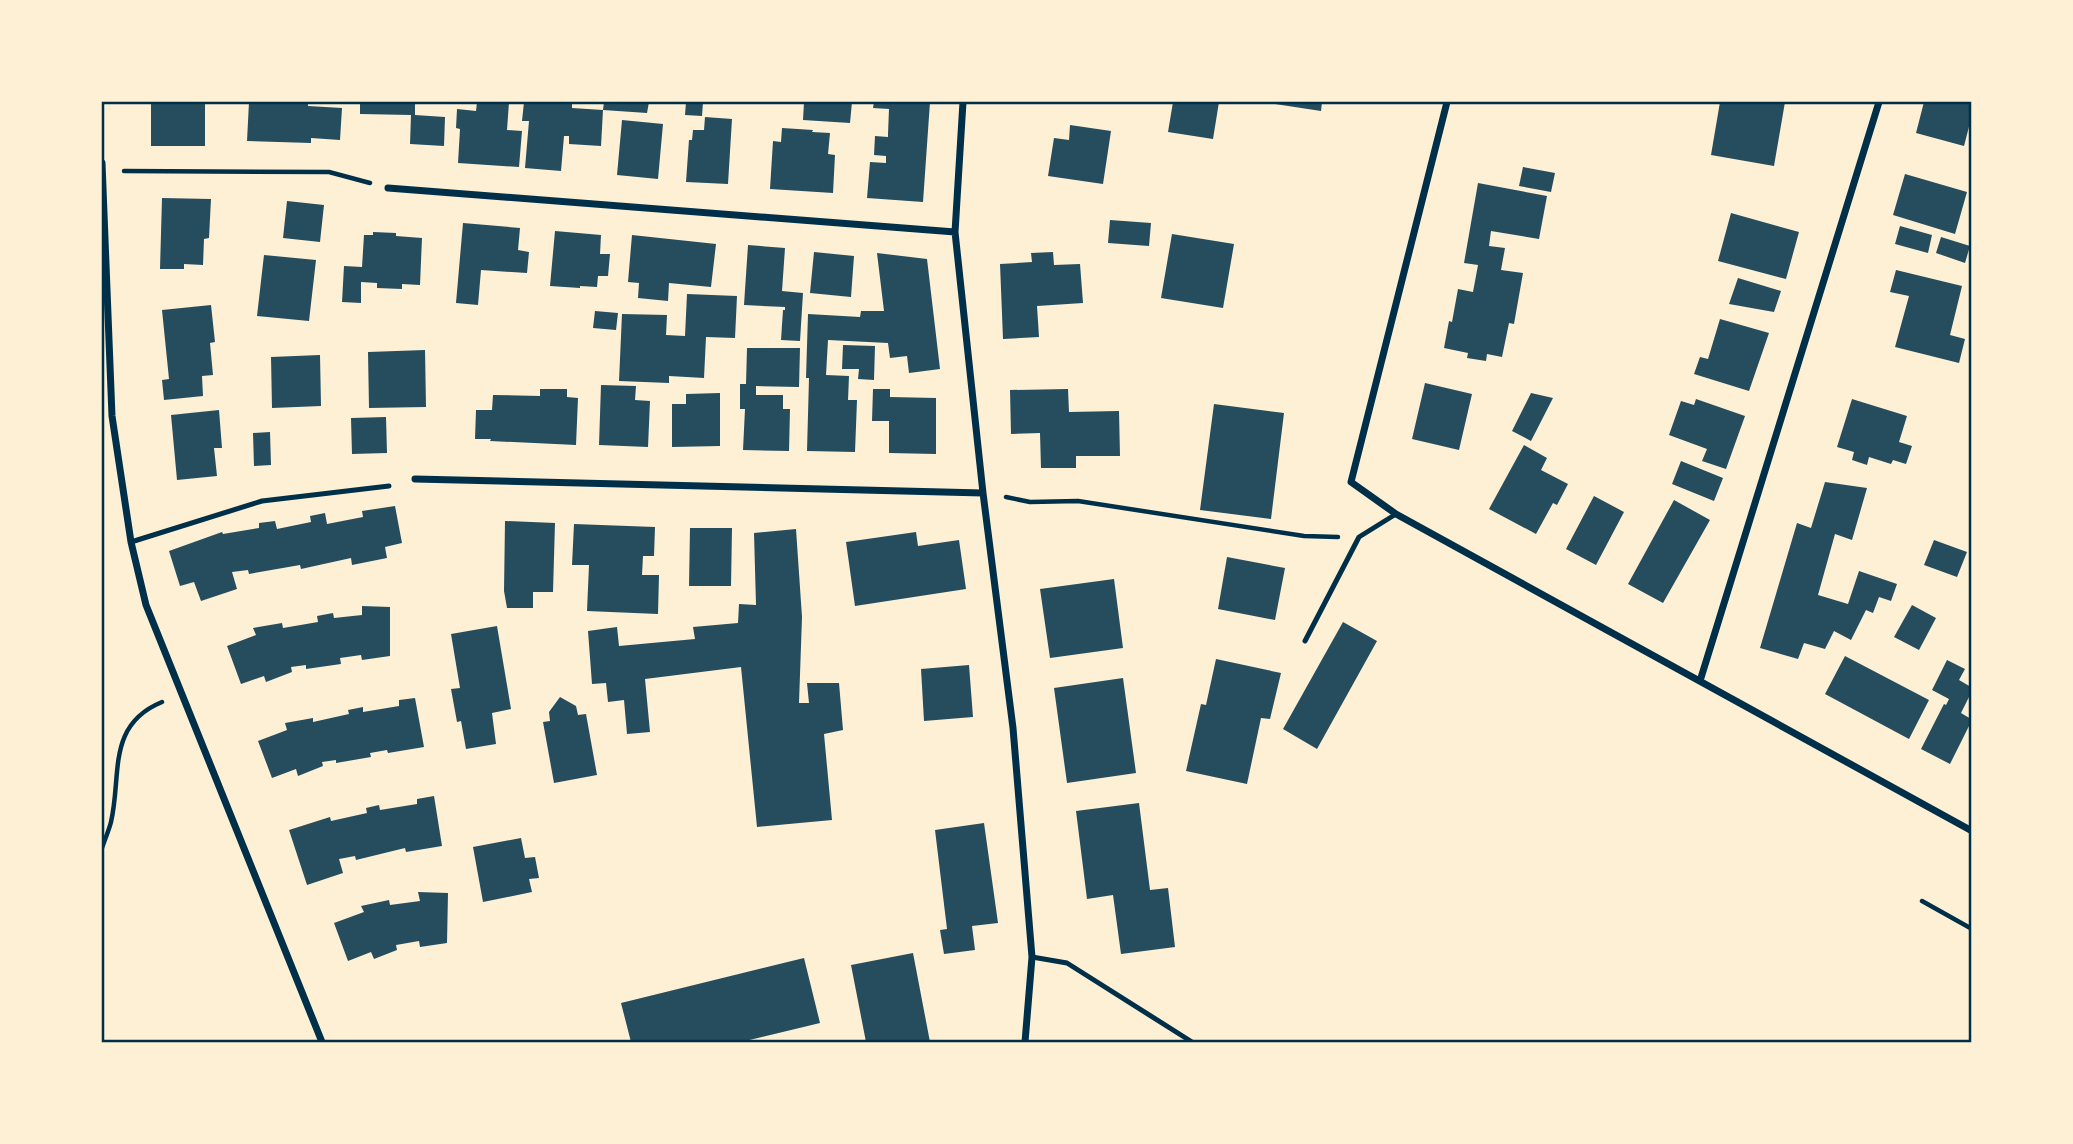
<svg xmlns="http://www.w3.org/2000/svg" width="2073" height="1144" viewBox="0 0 2073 1144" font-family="'Public Sans',sans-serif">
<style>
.building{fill:#264d5e}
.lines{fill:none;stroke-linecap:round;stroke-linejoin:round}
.path{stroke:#003049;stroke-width:4.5}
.service{stroke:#003049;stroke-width:5}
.minor{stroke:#003049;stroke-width:7}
.neatline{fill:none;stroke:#003049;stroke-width:2.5}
</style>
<rect width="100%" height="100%" fill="#fdf0d5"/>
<path class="building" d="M151 102H205V146H151Z
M249 102H308V106L342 108 340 140 311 138V143L247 141Z
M360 102H415V115L445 117 444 146 410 144 411 115 360 114Z
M477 102H509L507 130 522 131 519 167 458 163 460 129 456 128 457 109 476 111Z
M524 102H572V108L603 110 601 146 569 144V136H564L561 171 525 168 529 121H522Z
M604 102H649L647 113 603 110Z
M686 102H703L702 116 685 115Z
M804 102H852L850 123 803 120Z
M874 102H930L923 202 867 198 870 162 886 163V156L874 155 875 136 888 137V134L889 109 873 108Z
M1173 102H1219L1213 139 1168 132Z
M1268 102H1322L1321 111 1268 103Z
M1720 102H1785L1774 166 1711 155Z
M1924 102H1963L1971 104V119L1964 146 1916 133Z
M705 117 732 119 728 184 686 182 689 140H692L693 130H704Z
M622 120 663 124 658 179 617 175Z
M1070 125 1111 131 1103 184 1048 176 1054 138 1069 140Z
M782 128 813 130 812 132 830 133 828 154 835 155 833 193 770 189 773 141 781 142Z
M1523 167 1555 173 1551 192 1519 186Z
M1905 174 1967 192 1955 234 1893 215Z
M1478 183 1547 196 1539 239 1491 231 1489 246 1505 248 1501 270 1523 273 1514 324 1509 323 1502 357 1487 354 1486 361 1467 358 1468 353 1444 348 1449 321 1452 322 1458 289 1473 292 1478 265 1464 263Z
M162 198 211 199 209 238 204 239 203 265 184 264V269H160Z
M287 201 324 205 320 242 283 238Z
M1731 213 1799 232 1786 279 1718 261Z
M1110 220 1151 223 1149 246 1108 243Z
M463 223 520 228 518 250 529 252 527 273 481 270 478 305 456 303Z
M1900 226 1932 235 1928 253 1895 244Z
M555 231 601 235 600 254H610L608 276H598L597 287 580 286V288L550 286Z
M373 232 396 233V236L422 238 420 285 402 284V289L377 288V283L361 282V303L342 302 344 266 362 267 364 235H373Z
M1172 234 1234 244 1223 308 1161 298Z
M632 235 716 244 711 287 669 283 668 301 638 298 639 283 628 282Z
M1941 237 1970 246 1965 263 1936 253Z
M748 245 785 248 782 291 803 293 800 341 781 340 783 310H785V307L744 305Z
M814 252 854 256 851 297 810 293Z
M1053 252 1054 265 1080 264 1083 303 1037 306 1039 337 1003 339 1000 264 1032 262 1031 253Z
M877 253 927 259 940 369 909 373 907 356 890 358 888 343 828 340 826 375 849 376 848 400H857L855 452 807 451 809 378H806L808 314 860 317 861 311H884Z
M264 255 316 260 309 321 257 316Z
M1896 270 1962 286 1950 335 1965 339 1959 363 1895 347 1909 296 1890 292Z
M1738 278 1781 291 1774 312 1729 304Z
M687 294 737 296 735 338 706 337 704 378 669 376V383L619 381 622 314 667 315 666 335 685 336Z
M211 305 215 342 210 343 213 375 202 376 203 396 164 400 162 380 169 379 162 310Z
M595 311 618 313 616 330 593 328Z
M1720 319 1769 333 1749 391 1694 374 1700 357 1708 359Z
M843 345 875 346 874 380 858 379 859 369H842Z
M747 348H800L799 387 756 386V395H783V409H790L789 451 743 450 745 409H740V384H746Z
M425 350 426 407 369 408 368 352Z
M320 355 321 406 272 408 271 357Z
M1425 383 1472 394 1459 450 1412 439Z
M601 385 636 386 635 400 650 401 648 447 599 445Z
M540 389H567V397L578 398 576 445 490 441 491 439H475L476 410H492L493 395 540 396Z
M873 389H890V397L936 398V454L889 453V421H872Z
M1068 389 1069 412 1119 411 1120 456H1076V468H1041L1040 433 1011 434 1010 390Z
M720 393V446L672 447V404H686V394Z
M1531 393 1553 398 1531 441 1512 431Z
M1696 399 1745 416 1726 469 1702 461 1707 449 1669 435 1681 401 1694 405Z
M1852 399 1907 416 1899 442 1912 446 1906 464 1893 460 1891 464 1869 457 1867 465 1852 460 1854 452 1837 447Z
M1214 404 1284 413 1271 519 1200 510Z
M219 410 222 448H214L217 476 177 480 171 415Z
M386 417 387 453 352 454 351 418Z
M270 432 271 465 254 466 253 433Z
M1524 445 1547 458 1541 470 1568 484 1557 505 1553 503 1536 534 1489 509Z
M1681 461 1723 478 1714 501 1672 484Z
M1825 482 1867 488 1852 540 1835 534 1818 595 1848 604 1859 571 1897 584 1891 601 1879 597 1873 613 1866 610 1851 640 1834 631 1825 649 1804 643 1798 659 1760 648 1797 523 1811 528Z
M1594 496 1624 512 1596 565 1566 549Z
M1674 500 1710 520 1663 603 1628 584Z
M395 506 402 543 385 547 387 558 352 565 351 558 301 569 300 565 249 574 248 570 232 572 237 589 201 601 194 582 180 586 169 551 222 532 223 534 259 528V523L275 521 277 529 311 522 310 516 325 513 327 524 363 517 362 511Z
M505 521 555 523 553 592H533V608H507L504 591Z
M574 524 655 527 654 556H643L642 575H659L658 614 587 611 589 565H572Z
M690 528H732L731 586H689Z
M796 529 802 617 799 703H809L807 683H839L843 730 824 734 832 820 757 827 741 667 645 679 650 732 627 734 624 700 608 702 606 683 592 684 588 631 617 627 619 646 695 639 693 627 738 623 739 604 756 605 754 533Z
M916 532 918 546 959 540 966 589 855 606 846 542Z
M1934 540 1967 552 1957 577 1924 565Z
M1227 557 1285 568 1275 620 1218 609Z
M1114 579 1123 648 1050 658 1040 589Z
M1912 605 1936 618 1919 650 1894 637Z
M362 606 390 607V656L362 660 361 655 340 658 341 664 306 669V665L291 667 292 672 266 682 264 676 241 684 227 646 256 635 253 628 282 623 283 628 318 622 317 616 333 613 334 618 362 615Z
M1343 622 1377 641 1317 749 1283 729Z
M497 626 511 709 492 713 496 744 466 749 461 721 457 722 451 689 460 688 451 634Z
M1845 656 1929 700 1909 739 1825 694Z
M1216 659 1281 673 1270 719 1261 718 1247 784 1186 771 1201 704 1206 705Z
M1947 660 1965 669 1959 680 1971 687V693L1961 713 1971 719V722L1950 764 1921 749 1944 704 1946 705 1949 699 1932 690Z
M969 665 973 717 924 721 921 669Z
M1123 678 1136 773 1067 783 1054 688Z
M560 697 576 706 578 715 586 714 597 775 554 783 543 722 550 721 549 712Z
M415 698 424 747 388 753 387 750 370 753 371 757 336 763V760L322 762 323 766 298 776 296 769 272 778 258 741 287 730 285 723 313 718V722L349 714 348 710 363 707V712L399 706V700Z
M434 796 442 846 406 852 405 848 356 860 355 856 339 859 343 873 307 885 289 830 330 817 331 821 367 813 366 808 379 805 380 810 417 804V799Z
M1139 803 1150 890 1168 888 1175 947 1121 954 1113 895 1087 899 1076 811Z
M984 823 998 923 972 926 975 950 944 954 940 930 947 929 935 830Z
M521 838 525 858 535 857 539 878 529 879 532 892 483 902 473 847Z
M418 892 448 893 447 943 420 947 419 941 396 945 397 950 374 959 371 952 348 961 334 923 364 912 361 906 389 900 390 905 420 901Z
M913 953 930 1042H866L851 965Z
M804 958 820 1023 741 1042H631L621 1003Z"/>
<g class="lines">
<path class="path" d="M124 171 329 172 370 183
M1006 497 1030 502 1078 501 1304 536 1338 537
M102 848C105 839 109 830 111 822 122 775 106 725 162 702
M1922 901 1972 929"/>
<path class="service" d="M131 542 262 501 389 486
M1305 641 1359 537 1396 514
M1032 957 1067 963 1192 1042"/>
<path class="minor" d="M963 102 955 232 983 493 1013 728 1032 957 1025 1042
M1447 102 1351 482 1396 514 1972 831
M102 163 112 416 131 542 146 605 322 1042
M388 188 955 232
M415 479 983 493
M1700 681 1879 102"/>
</g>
<rect width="2073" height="1144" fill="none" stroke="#fdf0d5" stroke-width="206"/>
<rect x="103" y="103" width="1867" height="938" class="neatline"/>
</svg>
